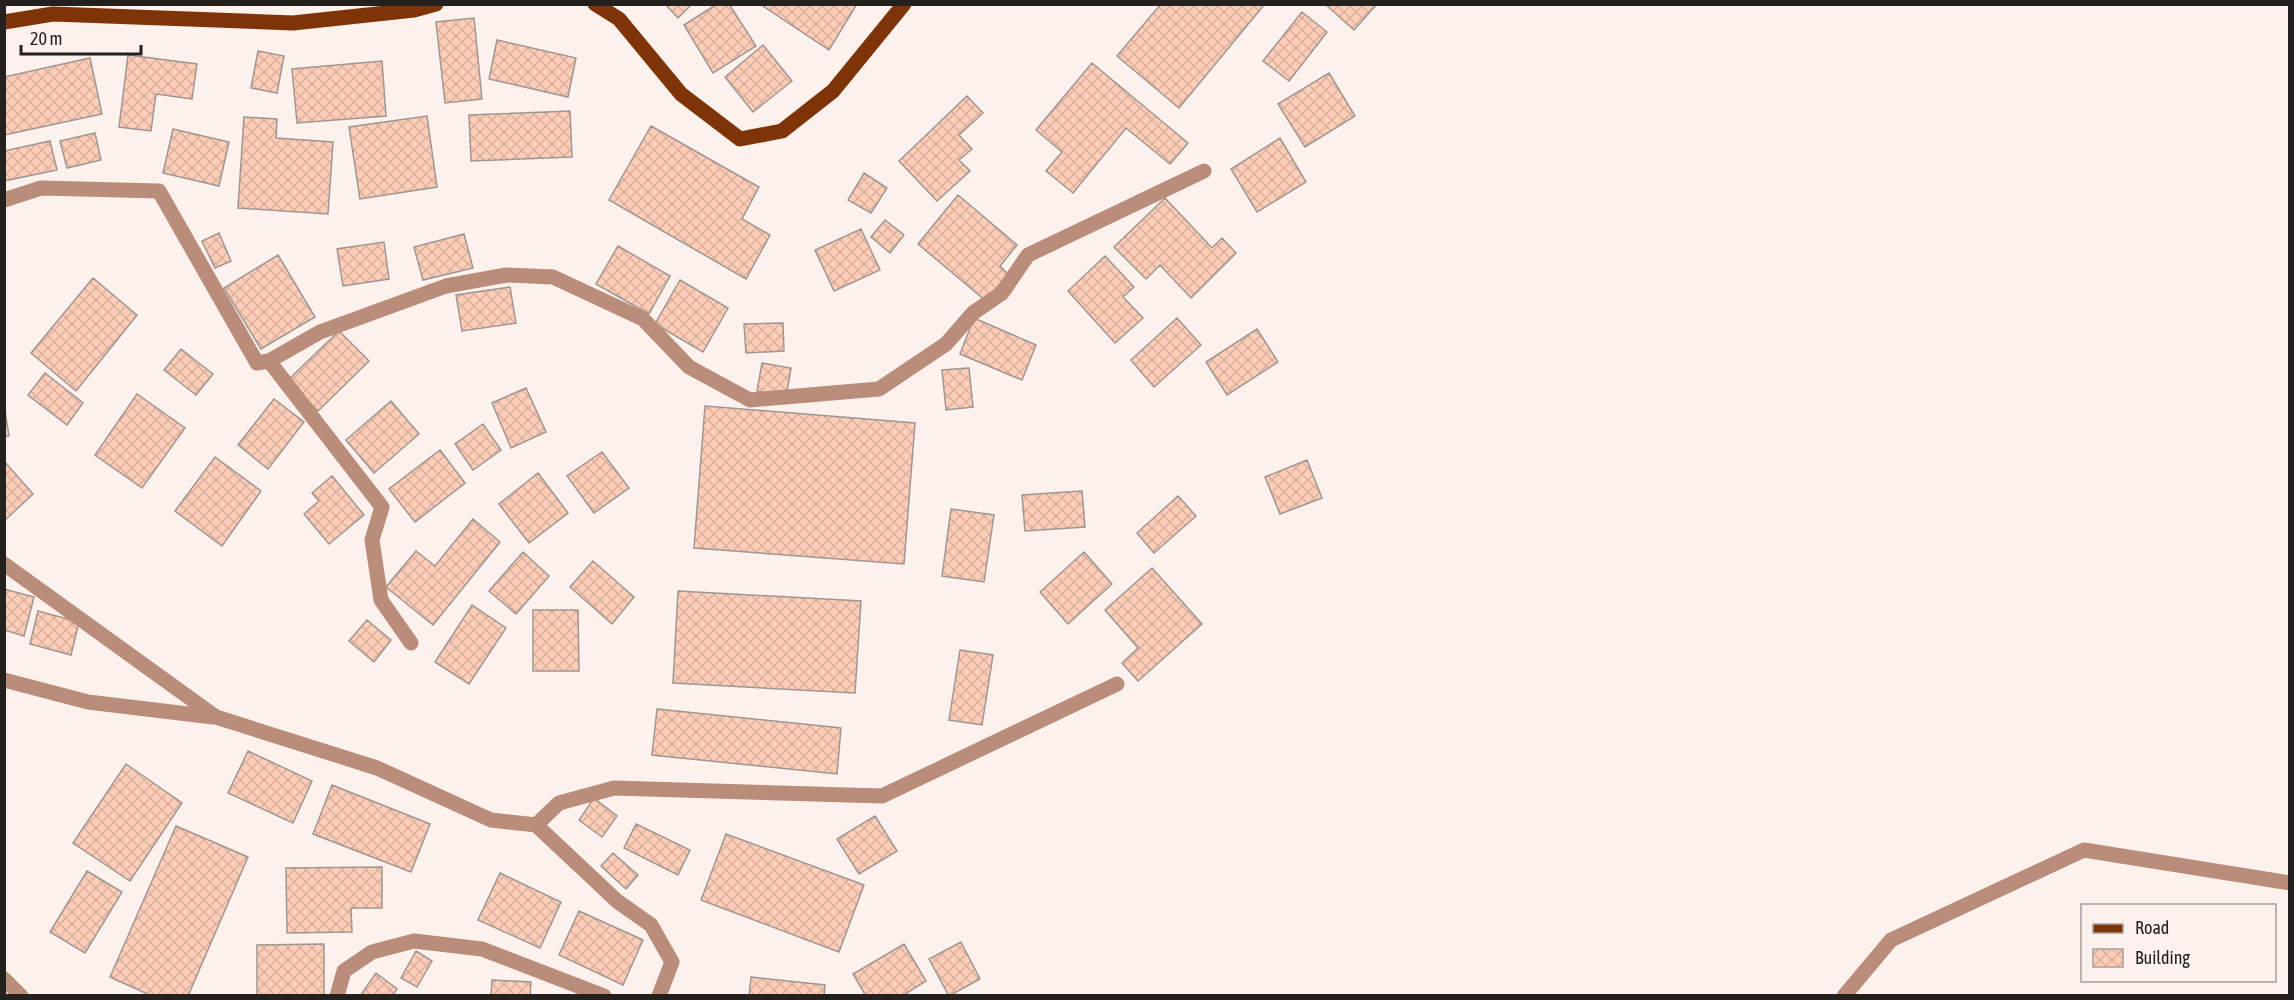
<svg xmlns="http://www.w3.org/2000/svg" width="2294" height="1000" viewBox="0 0 2294 1000" font-family="'Asap Condensed',sans-serif">
<style>
.building{fill:url(#building-cross-hatch);stroke:#a09691;stroke-width:1.5}
.lines{fill:none;stroke-linecap:round;stroke-linejoin:round}
.minor{stroke:#b98d79;stroke-width:15}
.primary{stroke:#7f3407;stroke-width:15}
</style>
<defs>
<pattern id="building-cross-hatch" width="8" height="8" patternUnits="userSpaceOnUse" patternTransform="scale(1.5)"><rect width="8" height="8" fill="#fdcdb8"/><path d="M0 0l8 8M0 8l8-8" fill="none" stroke="#d9b09e"/></pattern>
</defs>
<rect width="100%" height="100%" fill="#fcf1ed"/>
<path class="building" d="M665 4H692L678 18Z
M717 4H729L756 46 713 73 684 25Z
M760 4H857L829 50Z
M1161 4 1264 5 1179 108 1117 56Z
M1325 4H1377L1354 30Z
M1302 12 1327 32 1289 81 1263 61Z
M474 18 482 99 445 103 436 22Z
M497 40 576 58 568 97 489 79Z
M763 45 792 81 753 112 725 77Z
M258 51 284 56 277 93 251 88Z
M128 55 197 64 192 99 156 94 151 131 119 127Z
M90 58 102 114 4 135V77Z
M382 61 386 116 297 123 292 69Z
M1092 63 1188 143 1170 164 1126 128 1073 193 1046 171 1062 152 1036 130Z
M1329 73 1355 116 1305 147 1278 104Z
M967 96 983 113 959 135 972 149 959 160 970 171 937 201 899 161Z
M570 111 572 157 471 161 469 115Z
M427 116 437 187 360 199 349 127Z
M244 117 277 119 276 138 333 142 328 214 238 208Z
M651 126 759 187 742 219 770 235 746 279 609 200Z
M173 129 229 142 219 186 163 173Z
M95 133 101 160 67 168 60 141Z
M1280 138 1306 182 1257 212 1231 169Z
M50 141 57 170 4 181V151Z
M864 173 887 188 871 213 848 200Z
M958 195 1017 245 1000 266 1008 274 986 301 918 244Z
M1165 198 1212 248 1222 238 1236 253 1191 298 1160 265 1146 279 1114 247Z
M885 220 904 235 890 253 871 237Z
M861 229 880 270 834 291 815 250Z
M219 233 231 261 215 268 202 241Z
M464 234 473 268 423 280 414 247Z
M384 242 389 279 343 286 337 249Z
M618 246 670 276 649 314 596 284Z
M278 255 315 317 261 349 224 288Z
M1105 256 1134 287 1123 297 1143 318 1115 343 1068 291Z
M93 278 137 315 76 391 31 353Z
M680 280 728 308 703 352 655 324Z
M510 287 516 323 462 331 456 295Z
M974 318 1036 345 1022 380 960 354Z
M1177 318 1201 345 1154 387 1131 360Z
M783 323 784 351 746 353 744 324Z
M1257 329 1278 362 1227 395 1206 362Z
M339 331 369 361 318 411 288 380Z
M181 349 213 374 196 395 164 370Z
M762 363 791 368 786 397 757 391Z
M969 368 973 407 946 410 942 370Z
M45 373 83 403 67 425 28 395Z
M526 388 546 432 511 448 492 403Z
M137 394 185 428 142 488 95 455Z
M274 399 304 422 268 469 238 445Z
M391 401 419 434 374 473 346 440Z
M4 404 9 436 4 437Z
M705 406 915 423 904 564 694 548Z
M483 424 501 450 473 470 455 444Z
M440 450 465 483 415 522 389 489Z
M602 452 629 488 594 513 567 476Z
M215 457 261 491 222 546 175 511Z
M1307 460 1322 498 1280 514 1265 477Z
M4 461 33 494 4 521Z
M538 473 568 513 529 543 499 504Z
M332 476 364 515 329 544 304 514 319 501 312 493Z
M1082 491 1085 527 1025 531 1022 495Z
M1178 496 1196 516 1154 553 1137 533Z
M951 509 994 515 984 582 942 576Z
M473 519 500 542 433 625 386 587 416 551 435 566Z
M523 552 549 576 516 614 489 591Z
M1084 552 1112 584 1068 624 1040 592Z
M593 561 634 597 612 624 570 587Z
M1152 568 1202 624 1138 681 1122 663 1138 648 1105 610Z
M4 589 34 597 24 636 4 630Z
M678 591 861 601 855 693 673 683Z
M472 605 506 628 469 684 435 662Z
M533 610H578L579 671H533Z
M38 611 79 622 71 655 30 644Z
M367 620 391 640 374 662 349 641Z
M960 650 993 655 982 725 949 720Z
M657 709 841 728 837 774 652 755Z
M248 751 312 781 293 823 228 793Z
M126 764 182 803 130 881 73 843Z
M332 785 430 824 411 872 313 834Z
M594 798 617 816 602 837 579 820Z
M875 816 897 851 859 874 837 839Z
M636 824 690 850 678 875 624 848Z
M176 826 248 857 188 996H152L110 977Z
M726 834 864 885 839 952 701 900Z
M613 853 638 875 626 889 601 866Z
M382 867V908H351L352 932 287 933 286 868Z
M87 871 122 892 85 953 50 932Z
M500 873 561 902 540 948 478 920Z
M579 911 643 940 623 985 559 955Z
M961 942 980 979 949 996 929 959Z
M324 944V996H257V945Z
M904 944 926 981 902 996H866L853 974Z
M416 951 432 961 417 987 401 978Z
M376 973 397 989 392 996H360Z
M751 977 825 985 824 996H749Z
M492 980 531 982 530 996H491Z"/>
<g class="lines">
<path class="minor" d="M4 200 41 188 159 191 257 363 269 361 320 332 446 286 506 275 553 277 643 319 689 367 750 400 879 389 946 344 973 313 1002 293 1028 255 1204 171
M269 361 382 507 372 540 381 600 411 643
M4 564 216 717 377 768 491 820 536 825 559 803 614 788 882 796 1117 684
M4 680 88 702 213 717
M536 825 617 901 651 925 672 962 659 996
M4 979 21 996
M337 996 344 971 372 952 414 941 482 949 604 996
M1844 996 1891 940 2084 850 2290 883"/>
<path class="primary" d="M595 4 619 19 681 94 740 139 782 131 833 91 904 4
M4 22 53 14 293 23 414 10 436 4"/>
</g>
<rect width="2294" height="1000" fill="none" stroke="#24201e" stroke-width="12"/>
<rect x="2081" y="904" width="195" height="78" fill="#fcf1ed" stroke="#a69d9a" stroke-width="1.5"/>
<rect x="2093" y="924" width="30" height="9" fill="#7f3407" stroke="#a69d9a" stroke-width="1.5"/>
<text x="2135" y="934" font-size="18" fill="#24201e">Road</text>
<rect x="2093" y="949" width="30" height="18" fill="url(#building-cross-hatch)" stroke="#a69d9a" stroke-width="1.5"/>
<text x="2135" y="964" font-size="18" fill="#24201e">Building</text>
<path d="M21 45v9h120v-9" fill="none" stroke="#24201e" stroke-width="3"/>
<text x="30" y="45" font-size="18" fill="#24201e" stroke="#fcf1ed" stroke-width="4.5" paint-order="stroke">20 m</text>
</svg>
